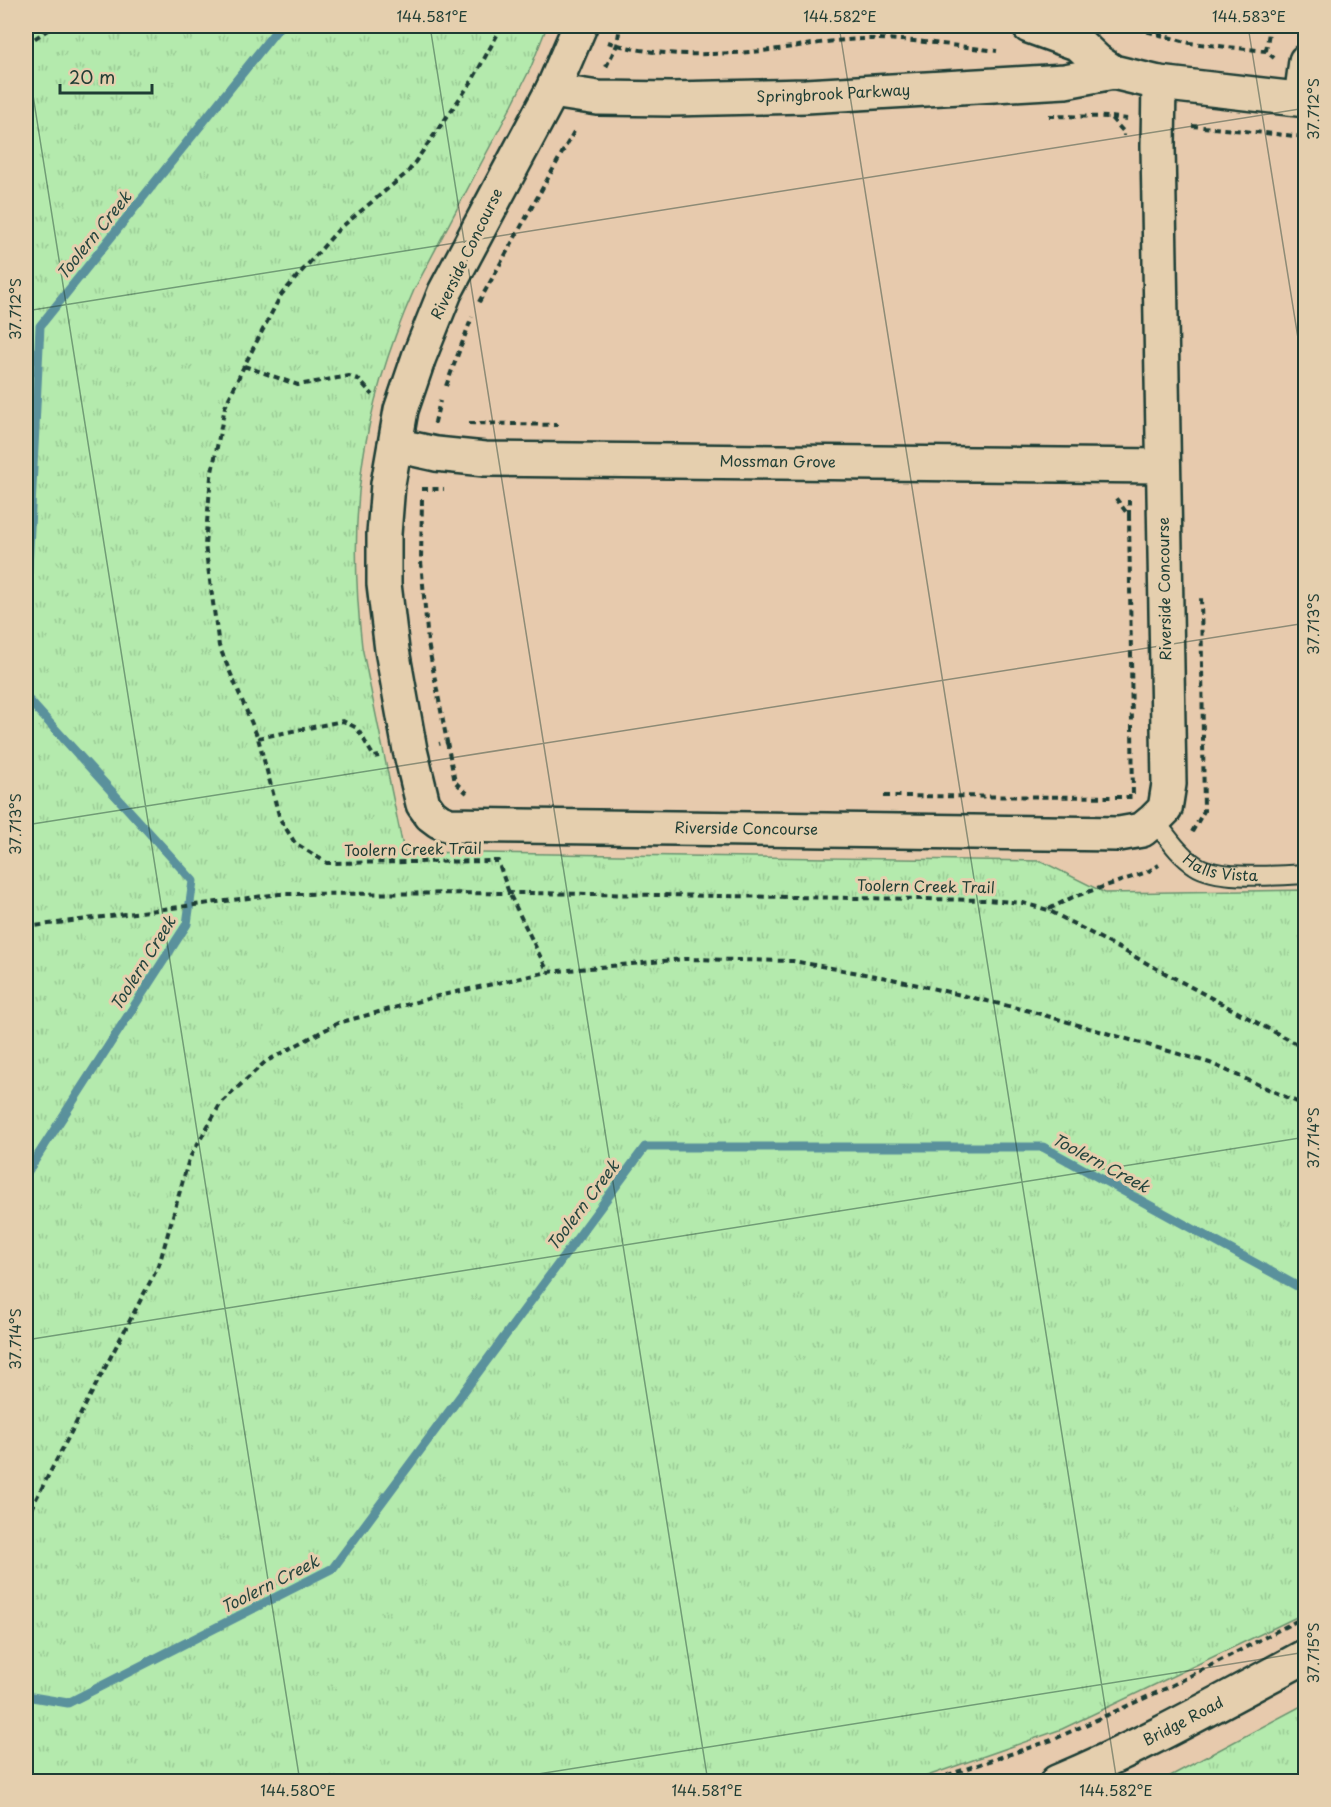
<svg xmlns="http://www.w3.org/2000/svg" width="1331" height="1807" viewBox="0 0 1331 1807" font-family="'Playpen Sans',sans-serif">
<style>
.grass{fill:url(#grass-tufts);stroke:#6a9470;stroke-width:1.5}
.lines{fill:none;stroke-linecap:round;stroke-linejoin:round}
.stream{stroke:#5a919c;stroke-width:9}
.lane-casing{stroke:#1f3d34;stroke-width:22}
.street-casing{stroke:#1f3d34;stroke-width:38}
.secondary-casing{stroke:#1f3d34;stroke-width:38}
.path{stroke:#1f3d34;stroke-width:4;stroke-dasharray:6 4.5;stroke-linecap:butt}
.lane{stroke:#e5cfae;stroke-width:18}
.street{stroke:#e5cfae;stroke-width:33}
.secondary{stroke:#e5cfae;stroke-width:33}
.ticks{fill:none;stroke:#1f3d34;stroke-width:1.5;stroke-opacity:0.45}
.labels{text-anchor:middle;stroke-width:6;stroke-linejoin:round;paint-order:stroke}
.street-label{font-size:15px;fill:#1f3d34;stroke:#e5cfae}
.water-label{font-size:16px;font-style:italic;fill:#24443d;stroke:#e5cfae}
.neatline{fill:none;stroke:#1f3d34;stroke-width:2}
.ticks-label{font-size:15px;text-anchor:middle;fill:#1f3d34}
</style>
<defs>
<pattern id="grass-tufts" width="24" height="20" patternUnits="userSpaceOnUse" patternTransform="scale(1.5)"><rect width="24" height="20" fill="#b4eaad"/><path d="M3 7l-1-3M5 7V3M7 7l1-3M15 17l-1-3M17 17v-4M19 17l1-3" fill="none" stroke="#9aca95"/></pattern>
</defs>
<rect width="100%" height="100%" fill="#e7caad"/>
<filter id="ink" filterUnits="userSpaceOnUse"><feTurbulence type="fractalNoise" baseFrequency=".0167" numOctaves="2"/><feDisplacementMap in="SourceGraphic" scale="12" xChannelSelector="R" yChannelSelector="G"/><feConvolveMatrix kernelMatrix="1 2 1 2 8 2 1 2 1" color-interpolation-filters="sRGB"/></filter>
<g filter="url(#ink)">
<path class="grass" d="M26 26H547L531 67 512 105 414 290C360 412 347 516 362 647L404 852 1041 861 1105 893 1305 890V1613L1062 1729 913 1781H26Z
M1305 1704V1781H1161Z"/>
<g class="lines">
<path class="stream" d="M26 609 40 326 280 26
M26 697 193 881 187 924 26 1174
M26 1696 68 1703 333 1568 645 1147H1043L1306 1291"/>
<defs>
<g id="lane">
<path id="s1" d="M1154 820C1167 836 1178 854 1195 865 1218 881 1278 875 1306 874"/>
</g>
<g id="street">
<path id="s2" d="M580 26 552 91 445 292 419 357 401 410 388 484 384 534V584L392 650 410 750 423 804 431 815 439 821 449 825 1119 834 1142 830 1154 820 1165 809 1169 784 1158 146 1159 83"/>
<path d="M1029 26 1079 44 1097 61 1113 72 1159 83 1306 100"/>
<path id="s3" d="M552 91 598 98 672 99 806 96 1065 81 1113 72"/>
<path d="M1301 99 1306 61"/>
<path id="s4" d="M395 445 436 454 485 459 1163 466"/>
</g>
<g id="secondary">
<path id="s5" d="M1057 1782C1143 1746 1224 1700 1306 1656"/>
</g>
</defs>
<use href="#lane" class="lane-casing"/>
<use href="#street" class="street-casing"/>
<use href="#secondary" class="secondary-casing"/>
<path class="path" d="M502 26 472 81 408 172 338 230 281 295 244 366 225 407 211 477 205 545 219 646 258 738 280 819 295 843 327 863 498 861 509 893 548 972
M1127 26 1190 43 1266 51 1274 58
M608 42C656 58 712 55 762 51 790 48 819 42 847 40 897 36 948 45 997 51
M26 44 54 26
M1266 51 1270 26
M606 67 617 45 620 26
M1049 116 1110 117 1124 132V136
M1111 117 1127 119
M1192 126 1306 137
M479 302 576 128
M244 366 298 385 349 376 358 379 373 395
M446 386 472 317
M434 421 435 422 440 401
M469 423 558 425
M422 489H444
M422 499 421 561 428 643 447 742 439 744
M1129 516V500
M258 738 343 721 357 728 374 757 379 756
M447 742 455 782 467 793
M884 796 1133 797 1129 516 1115 497
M1192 832 1204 811 1201 594
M1049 909 1073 897 1147 872 1159 865
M26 927 279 894 526 893 987 900 1023 903 1048 910 1306 1049
M26 1518 159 1265 189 1159 221 1103 265 1062 338 1023 438 996 548 972 684 959 793 961 892 979 1030 1011 1210 1063 1306 1106
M927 1782 1052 1740 1169 1687 1306 1616"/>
<use href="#lane" class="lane"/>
<use href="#street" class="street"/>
<use href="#secondary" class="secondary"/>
</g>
</g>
<path class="ticks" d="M430 26 708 1782M839 26 1117 1782M1248 26 1306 388M26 51 300 1782M26 311 1306 108M26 825 1306 623M26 1340 1306 1137M488 1782 1306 1652"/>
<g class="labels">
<g class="street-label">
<text dy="5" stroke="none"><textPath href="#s3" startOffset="282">Springbrook Parkway</textPath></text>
<text transform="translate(467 254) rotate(-64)" y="5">Riverside Concourse</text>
<text dy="5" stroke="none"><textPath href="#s4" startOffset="384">Mossman Grove</textPath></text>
<text transform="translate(1165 589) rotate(-91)" y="5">Riverside Concourse</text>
<text dy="5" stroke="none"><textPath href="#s2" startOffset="1155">Riverside Concourse</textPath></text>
<text transform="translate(413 850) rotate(-1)" y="5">Toolern Creek Trail</text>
<text dy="5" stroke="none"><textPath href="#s1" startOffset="87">Halls Vista</textPath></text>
<text transform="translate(926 887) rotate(1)" y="5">Toolern Creek Trail</text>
<text dy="5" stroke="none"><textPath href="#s5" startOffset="140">Bridge Road</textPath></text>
</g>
<g class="water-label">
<text transform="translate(94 235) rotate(-51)" y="6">Toolern Creek</text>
<text transform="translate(143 963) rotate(-58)" y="6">Toolern Creek</text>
<text transform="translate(1101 1163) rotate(28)" y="6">Toolern Creek</text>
<text transform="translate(583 1205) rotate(-53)" y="6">Toolern Creek</text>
<text transform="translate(270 1584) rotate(-27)" y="6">Toolern Creek</text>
</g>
</g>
<rect width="1331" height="1807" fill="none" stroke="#e5cfae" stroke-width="66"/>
<path d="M60 84v9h92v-9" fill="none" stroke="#1f3d34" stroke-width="3"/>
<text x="69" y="84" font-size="18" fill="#1f3d34" stroke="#e5cfae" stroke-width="4.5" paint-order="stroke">20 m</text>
<rect x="33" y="33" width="1265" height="1741" class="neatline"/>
<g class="ticks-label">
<text x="432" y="22">144.581°E</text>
<text x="840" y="22">144.582°E</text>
<text x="1249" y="22">144.583°E</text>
<text transform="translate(1314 109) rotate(-90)" y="5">37.712°S</text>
<text transform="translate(16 309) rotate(-90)" y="5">37.712°S</text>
<text transform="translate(1314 624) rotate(-90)" y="5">37.713°S</text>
<text transform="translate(16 824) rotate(-90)" y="5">37.713°S</text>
<text transform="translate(1314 1138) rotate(-90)" y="5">37.714°S</text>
<text transform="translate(16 1339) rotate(-90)" y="5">37.714°S</text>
<text transform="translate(1314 1653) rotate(-90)" y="5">37.715°S</text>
<text x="298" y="1796">144.580°E</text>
<text x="707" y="1796">144.581°E</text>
<text x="1116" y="1796">144.582°E</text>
</g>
</svg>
